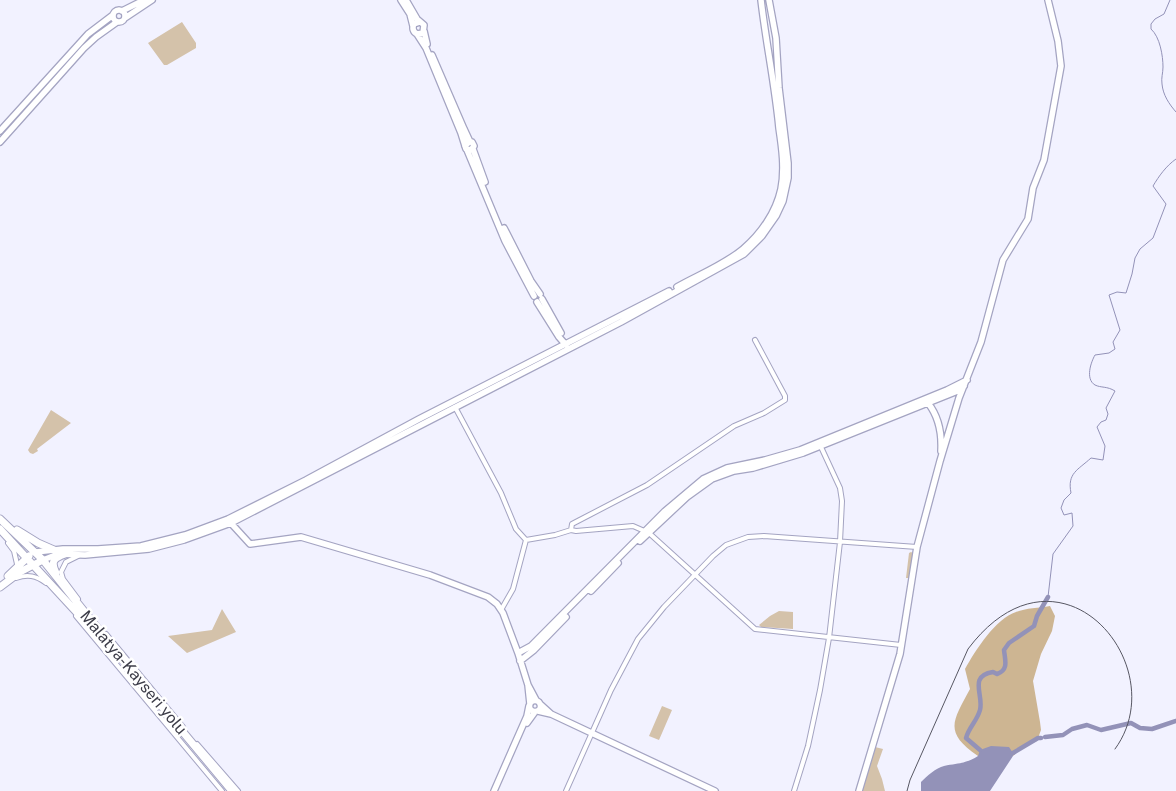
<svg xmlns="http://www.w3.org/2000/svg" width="1176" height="791" viewBox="0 0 1176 791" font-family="'Public Sans',sans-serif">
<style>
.green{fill:#d4c2aa}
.forest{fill:#cdb592}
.water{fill:#9392b8}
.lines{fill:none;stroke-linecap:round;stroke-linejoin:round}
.stream{stroke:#9392b8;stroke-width:1}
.river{stroke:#9392b8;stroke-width:4.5}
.minor-casing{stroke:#a4a4c2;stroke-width:6}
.major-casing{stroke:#a4a4c2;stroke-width:8}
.highway-casing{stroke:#a4a4c2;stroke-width:9}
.minor{stroke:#fff;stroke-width:4}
.major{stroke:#fff;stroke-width:5.5}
.highway{stroke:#fff;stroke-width:7}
.rail{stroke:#575763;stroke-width:1}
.labels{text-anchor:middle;stroke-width:5;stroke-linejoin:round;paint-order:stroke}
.street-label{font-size:16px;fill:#3c3c48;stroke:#fff}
</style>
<rect width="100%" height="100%" fill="#f2f2ff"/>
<path class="green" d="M182 22 196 43V48L167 65H164L148 43Z
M51 410 71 423 37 449 38 451 33 454 30 453 28 450Z
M911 552 913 553 911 578H906L909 553Z
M222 609 236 632 187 653 168 636 212 630Z
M779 611 793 612V629L761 627 759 625 770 616Z
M662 706 672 710 659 740 649 736Z
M875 747 883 749 877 766 882 779 885 791H861Z"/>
<path class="forest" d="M1050 606 1055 616 1052 631 1041 654 1033 681 1040 722 1041 730 1037 741 1023 747 1013 756V753L978 756C943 732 953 721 970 689L965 669C975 651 996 618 1016 612 1026 608 1039 608 1050 606Z"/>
<path class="water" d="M991 746 1009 747 1013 753V756L990 791H921V782C927 776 936 768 944 766 958 763 965 764 978 756L980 750Z"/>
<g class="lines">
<path class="stream" d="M1170 0 1164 14 1155 19 1151 24V29C1160 37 1163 56 1163 67 1163 73 1161 78 1162 84 1163 95 1169 104 1176 112
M1048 597 1053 554 1073 526 1072 513 1064 515 1061 508 1064 500 1071 493C1067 473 1078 470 1091 458L1103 460 1105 446 1097 427 1101 422 1106 420 1108 414 1106 408 1115 391C1107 386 1101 388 1095 385 1085 379 1091 362 1095 355L1109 353 1115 349 1113 342 1120 330 1109 295 1117 292 1126 293 1132 274 1135 258 1140 249 1153 238 1166 204 1153 186C1159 176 1166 166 1176 159"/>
<path class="river" d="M1045 737 1063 735 1072 729 1087 725 1101 730 1131 723 1140 728 1152 729 1176 721
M980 750 966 738C969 727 977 721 980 710 984 695 968 676 993 672L997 674C1009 670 1005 660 1004 650L1009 643 1034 626 1037 616 1048 597
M1013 753 1038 738H1041"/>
<defs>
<path id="minor" d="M755 340 785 396V400L764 413 734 426 647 485 572 524 571 530 576 531 633 526 649 533 755 629 901 645
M455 407 501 493 516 529 526 540 513 589 501 610
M526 540 555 535 571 530
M8 543 14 551 17 564
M16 578C27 574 36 575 46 583
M78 599 63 579 61 572 66 562 78 556
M76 616 222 791
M106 634 183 727
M197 744 238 791
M566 791 611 690 638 639 664 607 713 556 726 545 748 537 764 536 917 547
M794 791 808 746 820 690 829 638 840 542 842 501 840 488 821 447"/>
<path id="major" d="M401 0 410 14 413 26
M406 0 417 19 424 25 423 33 417 34C413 32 412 28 414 24L420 22
M113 16a6 6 0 1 1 12 0a6 6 0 1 1-12 0Z
M122 11 144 0
M125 18 152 0
M424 31 427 44
M417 34 426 48 461 133 466 149 471 150 474 146 472 142H469L465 146
M432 55 464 129 470 142
M0 131 88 34 113 15
M0 142 84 48 96 37 117 22
M473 149 485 182
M467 150 505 241 534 296
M504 228 531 281 540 294
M677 287C698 275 724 265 743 249 761 234 776 212 781 189 785 169 782 148 779 128 775 85 766 43 761 0
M542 299 561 333
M537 302 559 337 566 345
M928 403C939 417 942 433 941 451
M229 521 250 544 301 537 430 575 488 597 497 604 503 613 518 653 528 685
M640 541 687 497 712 479 734 471 753 468 803 453 955 392 964 386
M36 552 63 549H98L141 546 185 535 228 519 306 480 419 419 669 291
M43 560 58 554 85 555 149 549 184 540 231 523 621 322 744 254 762 236 776 216 783 201 788 178V163L779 88 776 38 769 0
M591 591 618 563
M518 653 531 646 665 511 703 479 727 468 765 460 800 450 947 390 967 380
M520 661 534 650 566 617
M529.5 706a5.5 5.5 0 1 1 11 0a5.5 5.5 0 1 1-11 0Z
M530 704 528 685 536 700
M538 711 551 714 540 704
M551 714 715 791
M527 723 535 712
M494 791 527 716 529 706
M859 791 900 654 917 547 940 461 959 398 981 342 1003 260 1028 219 1033 188 1044 160 1061 66 1058 41 1048 0"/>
<path id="highway" d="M0 519 43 560 123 660 232 791
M0 529 93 630
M17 530 38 543 54 550
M56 573C50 561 54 558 65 554
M8 576 29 556
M0 587 20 572 43 560"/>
</defs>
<use href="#minor" class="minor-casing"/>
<use href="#major" class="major-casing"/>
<use href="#highway" class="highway-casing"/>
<use href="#minor" class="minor"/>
<use href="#major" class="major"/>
<use href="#highway" class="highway"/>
<path class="rail" d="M907 791 910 780 968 649C1059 528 1176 666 1115 749"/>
</g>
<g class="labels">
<g class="street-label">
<text transform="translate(134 672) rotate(50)" y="6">Malatya-Kayseri yolu</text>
</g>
</g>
</svg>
